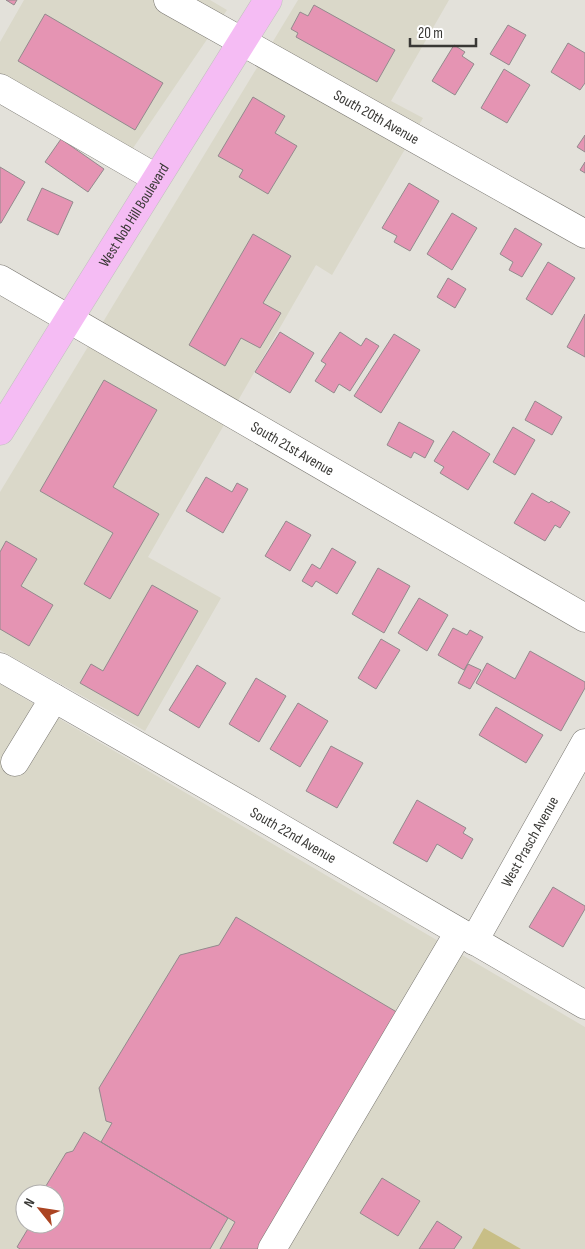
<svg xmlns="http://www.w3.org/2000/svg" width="585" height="1249" viewBox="0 0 585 1249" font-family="'Sofia Sans Condensed',sans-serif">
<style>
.built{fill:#dad8c9;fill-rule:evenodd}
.pitch{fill:#c8be86}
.building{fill:#e594b3;stroke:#938a8d}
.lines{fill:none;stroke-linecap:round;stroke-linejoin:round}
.minor-casing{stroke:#787670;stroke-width:29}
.major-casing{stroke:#c0bfbe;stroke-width:29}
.minor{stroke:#fff;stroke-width:28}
.major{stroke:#f5bcf4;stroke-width:28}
.labels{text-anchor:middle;stroke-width:5;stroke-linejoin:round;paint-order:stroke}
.street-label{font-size:15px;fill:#393835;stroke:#fff}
</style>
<rect width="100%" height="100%" fill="#e3e1da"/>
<path class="built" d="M24 0H210L227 10 129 154 0 79V42Z
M298 0H449L391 101 423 118 332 275 316 265 148 557 221 598 145 731 0 650V492Z
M0 684 585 1027V1249H0ZM25 1194H55V1224H25Z"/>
<path class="pitch" d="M484 1228 521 1249H472Z"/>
<path class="building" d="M6 0H17L14 5Z
M314 5 395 50 377 82 296 37 298 33 291 29 300 12 308 16Z
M45 14 163 83 135 130 18 61Z
M508 25 526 35 509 65 490 54Z
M568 43 585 53V83L580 90 551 72Z
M454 45 465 52 462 56 474 64 455 95 432 81Z
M504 69 530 85 507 123 481 108Z
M253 97 285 116 275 133 297 146 268 194 239 177 243 170 218 156Z
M585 135V152L577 147Z
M61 139 104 169 88 192 45 162Z
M585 162V173L580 170Z
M0 167 25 182 1 223H0Z
M409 183 439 201 410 251 394 242 397 236 382 228Z
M42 188 73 202 58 235 27 220Z
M452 213 477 228 452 270 427 254Z
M515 228 542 244 522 277 509 270 513 262 500 254Z
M253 234 291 256 263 303 281 313 260 348 241 338 225 366 189 345Z
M548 262 575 278 552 315 526 299Z
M448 278 466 289 455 308 437 297Z
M585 314V357L567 347Z
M280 332 314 353 290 393 255 372Z
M340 332 361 346 366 338 379 346 350 391 339 384 334 393 315 381 326 364 321 361Z
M394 334 420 350 381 413 354 396Z
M104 380 157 410 113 487 159 514 110 599 84 584 113 533 40 491Z
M535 401 562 417 552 435 525 420Z
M399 422 434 441 425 458 414 452 411 458 387 445Z
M513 427 535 440 515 475 493 462Z
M453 431 490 454 468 490 440 473 444 467 434 461Z
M206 477 232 492 237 483 248 489 223 533 186 511Z
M532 493 549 503 551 501 570 512 560 528 555 525 545 541 514 523Z
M286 521 311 535 290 571 265 556Z
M6 541 37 559 21 586 53 605 29 646 0 629V552Z
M332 548 356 562 337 594 316 581 312 587 302 581 312 564 320 569Z
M378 568 410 586 384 633 352 614Z
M152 585 198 611 138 716 80 683 91 664 103 671Z
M419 598 448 615 427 651 398 633Z
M453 628 467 635 470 630 483 637 464 670 438 655Z
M381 639 400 650 376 689 358 678Z
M530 651 585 682V688L561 731 476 683 487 663 515 679Z
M468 664 481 670 470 689 458 683Z
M197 665 226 683 199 728 169 710Z
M256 678 286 696 259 742 229 724Z
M298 703 328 721 300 767 270 749Z
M496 707 543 735 526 763 479 735Z
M331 746 363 763 337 808 306 791Z
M417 800 466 828 463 833 473 839 462 859 437 844 427 862 393 843Z
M553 887 585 906V909L563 947 529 927Z
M236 917 400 1014 260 1249H220L235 1222 101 1142 112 1123 106 1121 99 1088 180 955 219 945Z
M84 1132 228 1218 210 1249H20L17 1247 29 1227V1224H55V1194H41L66 1153 73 1151Z
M382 1178 420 1201 398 1236 360 1213Z
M437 1221 462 1237 454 1249H419Z"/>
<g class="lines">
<defs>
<g id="minor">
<path id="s1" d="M168 0 585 234"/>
<path d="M0 88 156 178"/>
<path id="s2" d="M0 279 585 618"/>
<path id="s3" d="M0 667 250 810 585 1005"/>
<path d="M15 762 54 698"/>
<path id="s4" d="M474 941 585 743"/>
<path d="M272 1249 459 932"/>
</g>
<g id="major">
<path id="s5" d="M0 431 69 319 268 0"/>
</g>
</defs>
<use href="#minor" class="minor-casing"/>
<use href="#major" class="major-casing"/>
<use href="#minor" class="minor"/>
<use href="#major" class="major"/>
</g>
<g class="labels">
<g class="street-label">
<text dy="5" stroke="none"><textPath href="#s1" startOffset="239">South 20th Avenue</textPath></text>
<text dy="5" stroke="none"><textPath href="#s5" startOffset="254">West Nob Hill Boulevard</textPath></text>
<text dy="5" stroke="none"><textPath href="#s2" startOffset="338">South 21st Avenue</textPath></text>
<text dy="5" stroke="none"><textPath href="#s3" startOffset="338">South 22nd Avenue</textPath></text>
<text dy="5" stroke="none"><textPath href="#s4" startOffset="114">West Prasch Avenue</textPath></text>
</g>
</g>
<g transform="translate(40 1209) rotate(300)"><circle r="24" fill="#ffffff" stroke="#b0afae"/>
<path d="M0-4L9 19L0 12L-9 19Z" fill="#ab4422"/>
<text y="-8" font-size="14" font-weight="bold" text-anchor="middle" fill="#393835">N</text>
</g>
<path d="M410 38v8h66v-8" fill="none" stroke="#393835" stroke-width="2.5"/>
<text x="418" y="38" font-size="15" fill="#393835" stroke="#ffffff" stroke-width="4" paint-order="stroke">20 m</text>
</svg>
